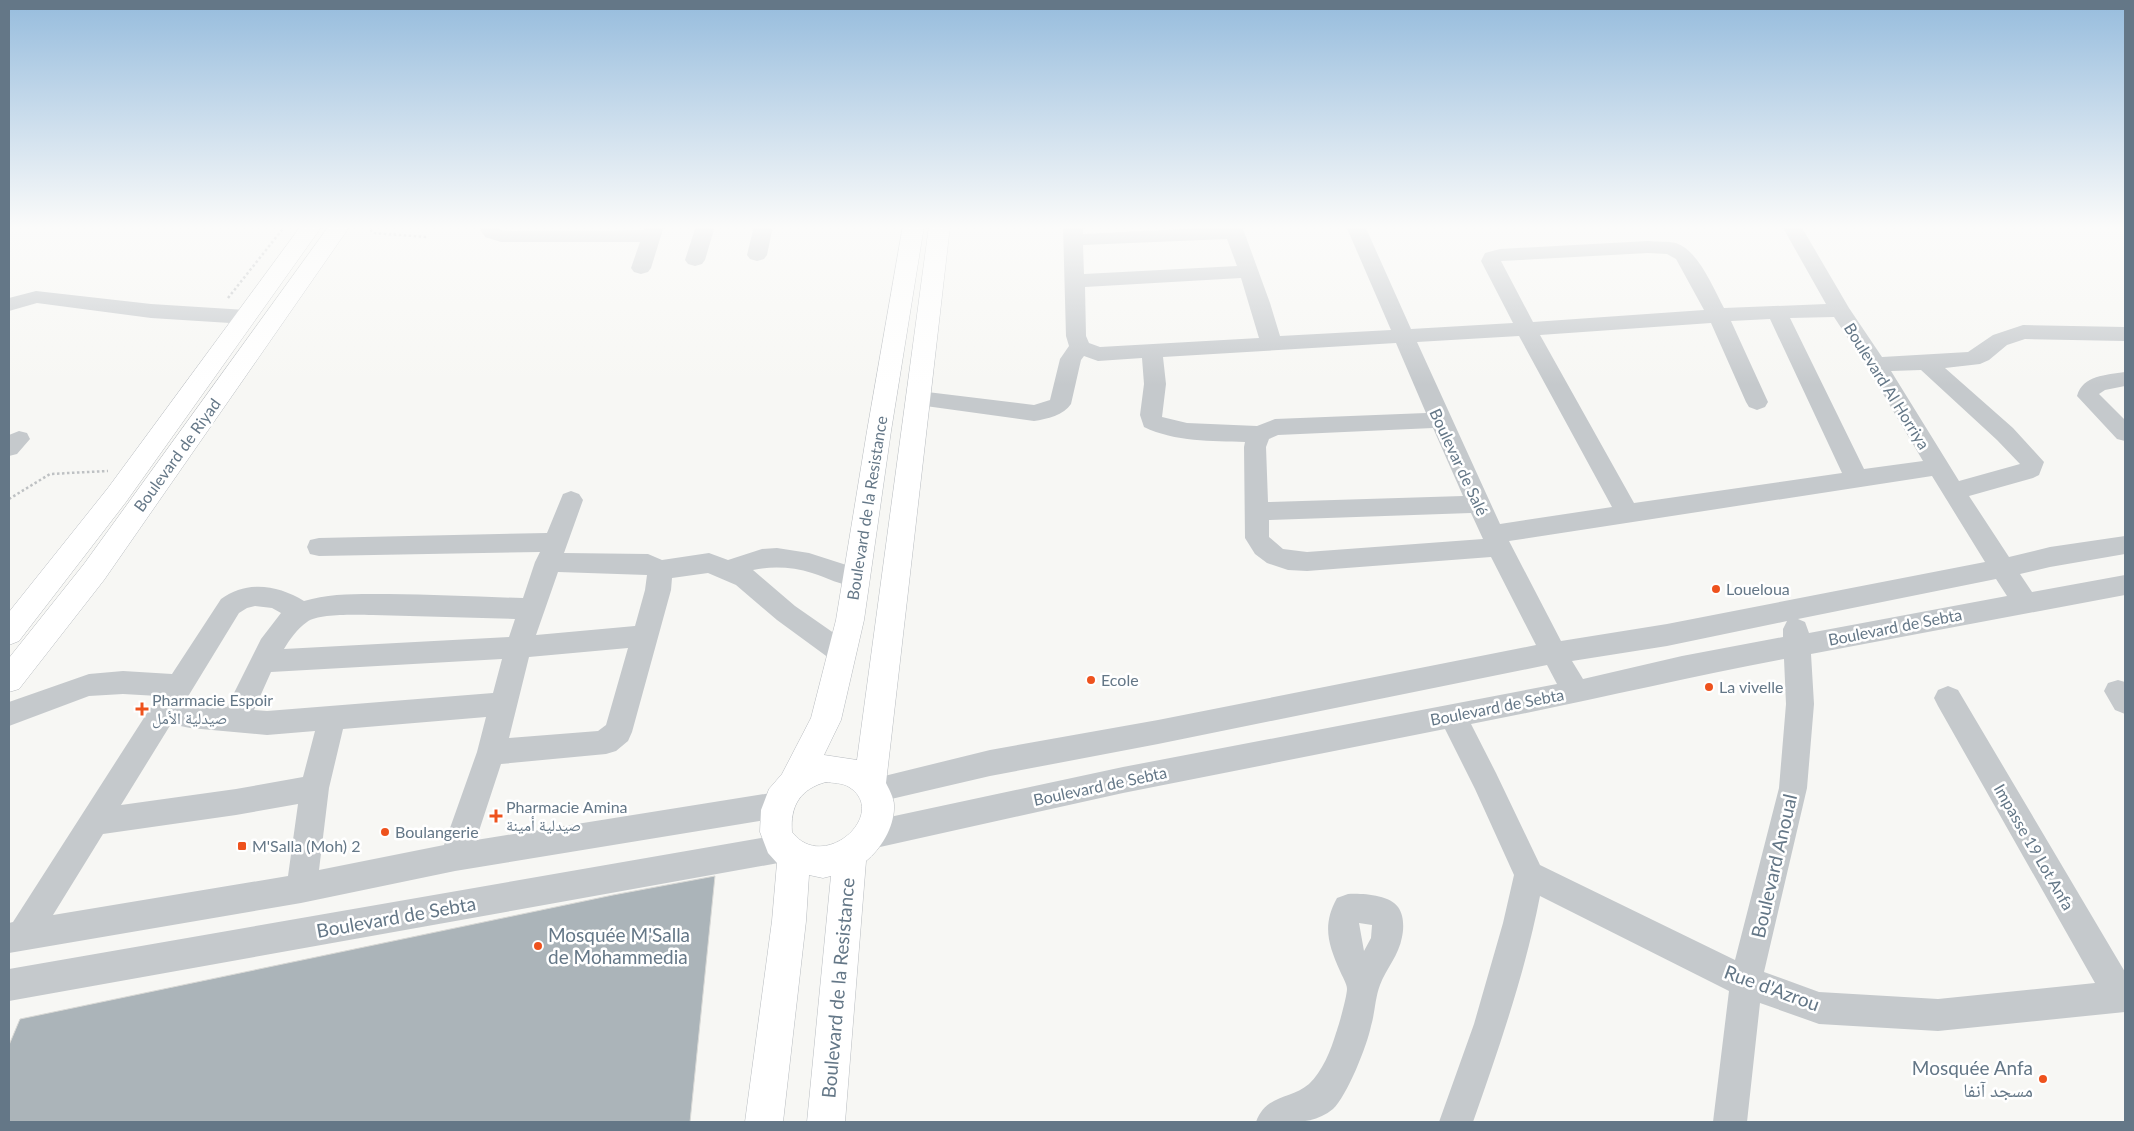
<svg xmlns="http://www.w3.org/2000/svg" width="2134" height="1131" viewBox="0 0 2134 1131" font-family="Lato,'Noto Naskh Arabic',sans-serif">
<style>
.building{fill:#abb4b9;stroke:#d9d9d6}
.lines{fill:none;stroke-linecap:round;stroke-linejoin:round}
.major-casing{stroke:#b8bcc0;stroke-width:1}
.path{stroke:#bec1c3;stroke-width:2.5;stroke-dasharray:2.5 2.5;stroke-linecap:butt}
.minor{fill:#c5c9cc;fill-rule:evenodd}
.major{fill:#fff;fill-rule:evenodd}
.poi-dot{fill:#ee521d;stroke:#fff;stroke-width:2}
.labels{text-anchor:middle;stroke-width:5;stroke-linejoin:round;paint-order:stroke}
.street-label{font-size:16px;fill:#647787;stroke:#fff}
.poi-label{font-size:16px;fill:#647787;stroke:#fff;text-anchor:start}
.near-street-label{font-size:19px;fill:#647787;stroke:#fff}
.near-poi-label{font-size:19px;fill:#647787;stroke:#fff;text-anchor:start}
</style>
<rect width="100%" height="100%" fill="#f7f7f4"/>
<path class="building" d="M715 876 690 1122H9V1045L20 1019 613 895Z"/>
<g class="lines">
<defs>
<path id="major" d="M301 226H322L126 502 19 641 9 645V612L108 488Z
M329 226H350L104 580 19 689 9 692V658L84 564Z
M903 226H924L891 431 864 620 841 720 824 755 857 760 929 226H950L886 783C889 789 894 798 894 805 895 826 881 849 866 861L845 1122H807L831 876 823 878 809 875 806 921 783 1122H745L772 921 777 863 768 853 760 832 761 810 769 789 782 774 811 718 836 620 867 431ZM826 782C833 783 843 783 849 787 890 813 824 874 792 832 790 806 800 789 826 782Z"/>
</defs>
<use href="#major" class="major-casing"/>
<path class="path" d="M367 226 373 233 427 237
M228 298 285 226
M9 499 50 474 108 471"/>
<path class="minor" d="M478 226H497L501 230 513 231 644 230 645 226H664L651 268 648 272 641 274 634 272 631 268 640 242H501L485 237Z
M696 226H715L705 260 702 264 695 266 688 264 685 260Z
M754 226H773L767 255 764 259 757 261 750 259 747 255Z
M1063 226H1083V234L1242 226 1270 303 1280 336 1391 330 1346 226H1365L1411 329 1513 323 1481 261 1485 253 1500 249 1648 241C1657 242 1667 241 1676 243 1699 251 1713 288 1724 308L1826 304 1782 226H1801L1849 308 1882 357 1968 352 1993 335 2023 325 2125 327V341L2025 339 2007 345 1989 360 1980 364 1945 368 2013 428 2044 462 2039 475 2033 478 1969 496 2009 557 2050 547 2125 536V554L2050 567 2020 574 2032 592 2125 575V595L1811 654 1814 704 1807 788 1764 972 1819 992 1938 999 2095 983 1938 706 1934 698 1938 690 1948 686 1958 690 2125 972V1012L1938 1031 1819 1024 1760 1003 1747 1122H1713L1729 991 1540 896C1525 973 1499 1048 1473 1122H1439L1474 1024 1503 923 1514 875 1475 789 1445 729 1123 793 871 849 860 845 856 835 860 825 871 821 1123 767 1557 684 1547 665 1158 744 990 776 874 803 864 799 860 790 864 781 990 750 1158 720 1536 645 1491 557 1307 571 1288 570 1267 563 1255 554 1245 538 1244 447 1245 442C1212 441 1175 442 1144 427L1140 415 1144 384 1142 358 1098 361 1084 356 1081 360 1071 404C1064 415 1047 419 1034 421L911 404 908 399 911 394 919 391 1034 405 1050 400 1060 359 1069 346 1066 336ZM1227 239 1237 266 1084 274 1083 245ZM1648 253 1667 254 1676 259 1704 310 1533 322 1501 261ZM1241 278 1259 338 1100 347 1089 343 1086 336 1085 287ZM1834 317 1867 367 1923 461 1864 469 1790 318ZM1770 319 1842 473 1634 503 1540 335 1711 323 1746 402 1749 407 1757 410 1765 407 1768 402 1731 321ZM1519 336 1612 507 1500 524 1417 342ZM1396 343 1426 413 1275 419 1257 426 1187 423 1162 417 1166 384 1163 357ZM1921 370 1997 440 2020 464 1959 481 1891 371ZM1433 428 1463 496 1268 502 1266 447 1269 439 1278 435ZM1932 476 1985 562 1667 624 1561 641 1509 541ZM1471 513 1483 539 1307 552 1283 549 1269 537V520ZM1996 579 2007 596 1809 633 1805 622 1798 619ZM1787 621 1783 629V637L1682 656 1583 679 1572 661 1667 646ZM1784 659 1786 704 1779 788 1735 960 1540 865 1496 773 1471 724C1575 704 1679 679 1784 659Z
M36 291 151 304 246 310 253 312 256 317 253 322 246 324 151 318 37 303 9 311V298Z
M2125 372V386L2105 390 2099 394 2125 420V441L2117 439 2077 396C2083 375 2106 375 2125 372Z
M19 431 27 433 30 439 17 454 9 456V435Z
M571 491 579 494 583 500 564 553 648 554 662 560 709 553 728 560 762 549 777 548 809 553 865 571 869 578 865 585C848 590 829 578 812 573 793 567 772 566 753 570L795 606 851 645 855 653 851 661 842 664 833 661 777 620 736 585 708 573 672 578 671 590 632 732 628 741 616 751 606 754 501 764 476 840 777 792 787 796 792 805 787 814 777 818 455 871 301 903 9 953V923L13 922 158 696 123 694 89 696 9 726V702L89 674 123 671 172 674 221 599C247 580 278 585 304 601 330 593 360 594 388 594 433 594 478 597 523 598L535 562 540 552 319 556 310 554 307 547 310 540 319 538 547 533 563 494ZM558 572 647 575 645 590 635 626 536 635ZM255 606 272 608 281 613 261 639 227 707 184 703 239 613 247 608ZM373 615 515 619 509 637 284 649C290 639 297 629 307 622 319 613 357 615 373 615ZM628 648 606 725 598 731 509 738 529 657ZM502 659 493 693 267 711 254 710 271 672ZM486 717 477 752 444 845 319 870 329 788 343 729ZM171 724 190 728 267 735 315 731 303 777 236 789 121 805ZM298 804 288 876 53 915 103 834 236 815Z
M2118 680 2125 682V714L2115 710 2104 691 2108 683Z
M784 834 795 838 799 848 795 858 784 862 9 1001V969Z
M1348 894C1361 893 1390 895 1398 907 1404 915 1404 928 1402 937 1399 955 1386 969 1380 985 1375 998 1375 1013 1371 1026 1367 1046 1347 1096 1333 1109 1311 1127 1282 1122 1256 1122 1266 1094 1290 1100 1309 1084 1322 1072 1331 1050 1336 1033 1339 1025 1347 996 1347 989 1347 984 1342 976 1340 971 1328 944 1322 925 1337 898ZM1359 923 1372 925 1371 938 1364 951Z"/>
<use href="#major" class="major"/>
</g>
<linearGradient id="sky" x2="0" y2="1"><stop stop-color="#96bcdd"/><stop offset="0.59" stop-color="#fbfbfa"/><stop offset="1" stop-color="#fbfbfa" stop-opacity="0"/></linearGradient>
<rect width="2134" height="385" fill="url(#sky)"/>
<g class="poi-dot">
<circle cx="1716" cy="589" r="5"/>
<circle cx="1091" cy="680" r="5"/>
<circle cx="1709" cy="687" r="5"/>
<path d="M139.5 701.5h5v5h5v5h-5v5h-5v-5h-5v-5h5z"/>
<path d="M493.5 808.5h5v5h5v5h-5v5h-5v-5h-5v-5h5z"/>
<circle cx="385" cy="832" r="5"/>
<rect x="237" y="841" width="10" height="10" rx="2.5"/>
<circle cx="538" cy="946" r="5"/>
<circle cx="2043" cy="1079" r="5"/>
</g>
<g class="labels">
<g class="street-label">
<text transform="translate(1887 386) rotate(58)" y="6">Boulevard Al Horriya</text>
<text transform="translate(177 455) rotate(-54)" y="6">Boulevard de Riyad</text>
<text transform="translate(1459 462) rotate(65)" y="6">Boulevar de Salé</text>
<text transform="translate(867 508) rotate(-81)" y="6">Boulevard de la Resistance</text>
<text transform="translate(1895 627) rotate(-11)" y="6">Boulevard de Sebta</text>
<text transform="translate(1497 707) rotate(-11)" y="6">Boulevard de Sebta</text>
<text transform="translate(1100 786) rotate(-12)" y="6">Boulevard de Sebta</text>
<text transform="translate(2034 847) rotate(60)" y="6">Impasse 19 Lot Anfa</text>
</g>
<g class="poi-label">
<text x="1726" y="595">Loueloua</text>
<text x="1101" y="686">Ecole</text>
<text x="1719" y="693">La vivelle</text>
<text x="152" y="706">Pharmacie Espoir<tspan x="152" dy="18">صيدلية الأمل</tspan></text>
<text x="506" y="813">Pharmacie Amina<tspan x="506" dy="18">صيدلية أمينة</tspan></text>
<text x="395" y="838">Boulangerie</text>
<text x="252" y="852">M'Salla (Moh) 2</text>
</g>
<g class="near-street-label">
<text transform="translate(1774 866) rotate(-77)" y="7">Boulevard Anoual</text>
<text transform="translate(396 917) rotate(-10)" y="7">Boulevard de Sebta</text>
<text transform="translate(838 988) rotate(-85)" y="7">Boulevard de la Resistance</text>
<text transform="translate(1772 988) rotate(20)" y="7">Rue d'Azrou</text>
</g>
<g class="near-poi-label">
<text x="548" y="942">Mosquée M'Salla<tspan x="548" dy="22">de Mohammedia</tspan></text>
<text x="2033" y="1075" text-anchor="end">Mosquée Anfa<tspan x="2033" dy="22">مسجد آنفا</tspan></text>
</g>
</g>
<rect width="2134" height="1131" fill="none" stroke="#647787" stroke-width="20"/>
</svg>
